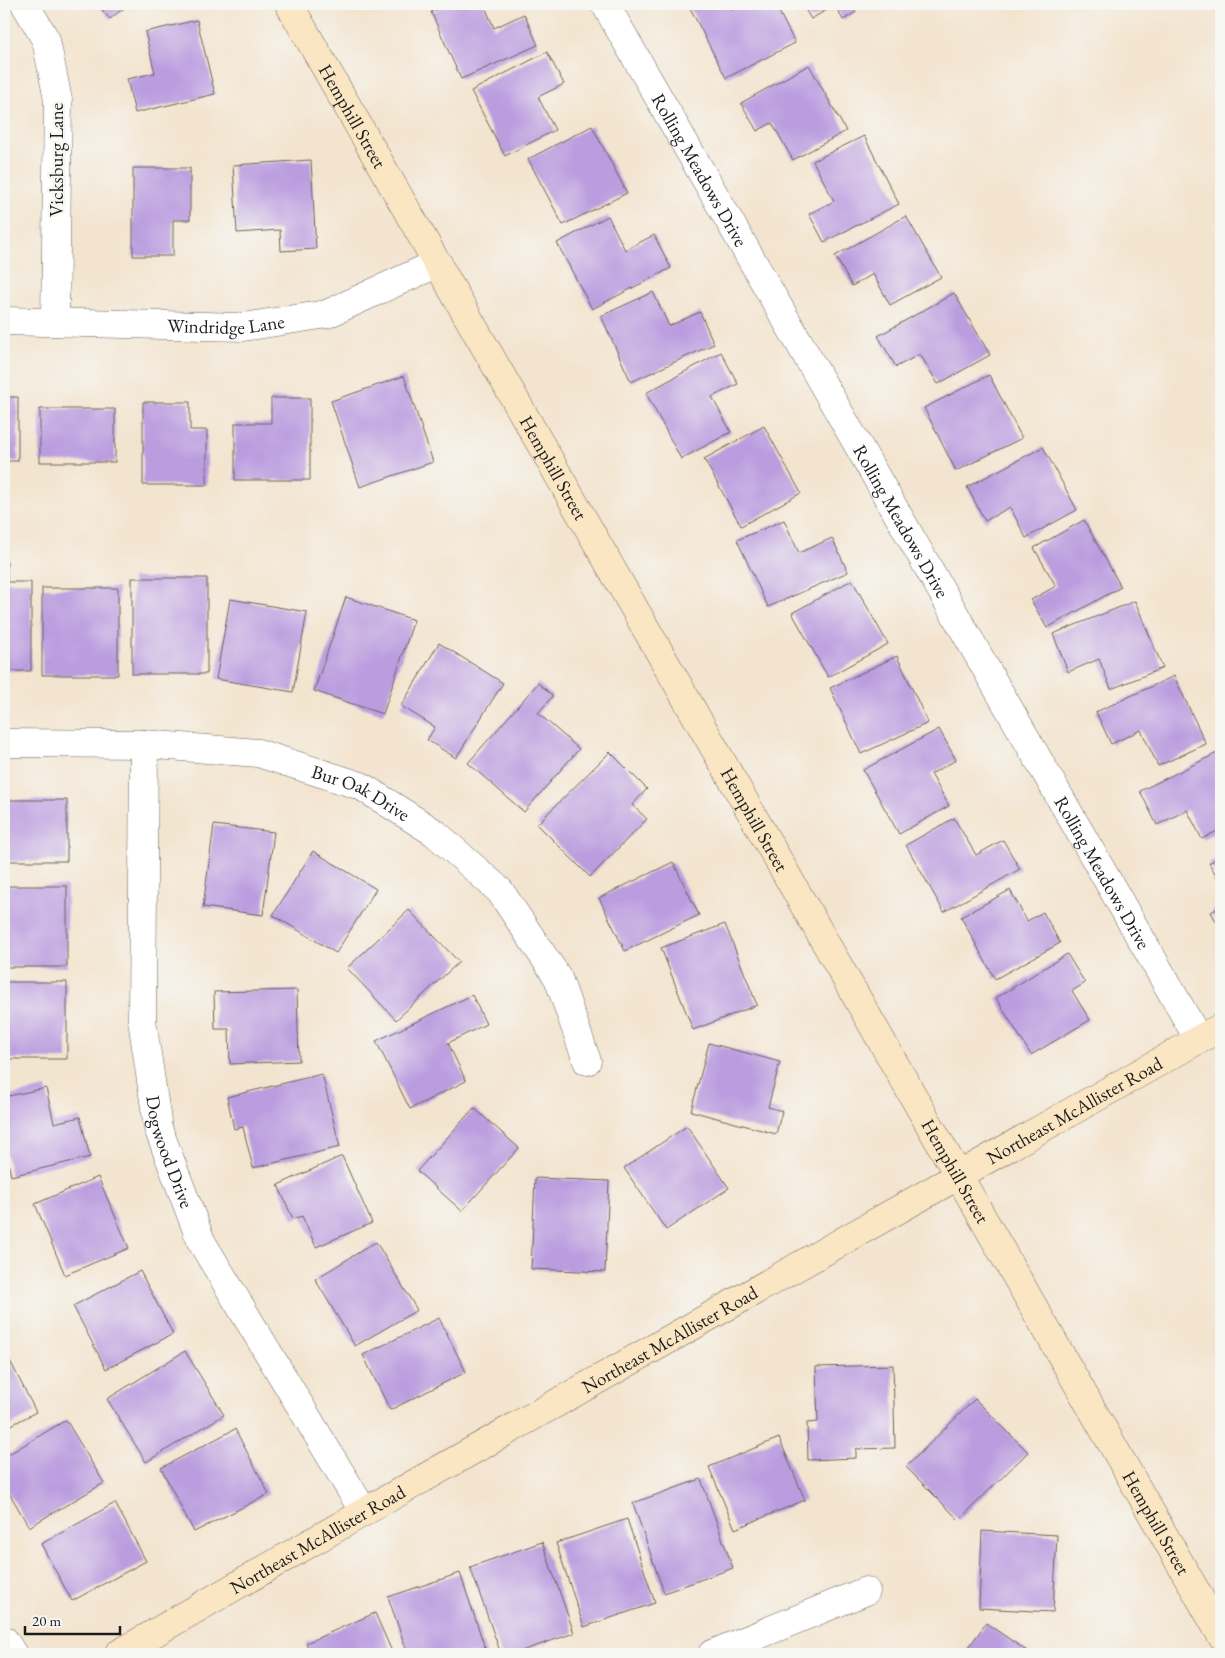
<svg xmlns="http://www.w3.org/2000/svg" width="1225" height="1658" viewBox="0 0 1225 1658" font-family="'EB Garamond',serif">
<style>
.building{fill:#bb9ddf}
.lines{fill:none;stroke-linecap:round;stroke-linejoin:round}
.street-casing{stroke:#67625b;stroke-width:29}
.secondary-casing{stroke:#67625b;stroke-width:29}
.street{stroke:#fff;stroke-width:28}
.secondary{stroke:#fbe6c4;stroke-width:28}
.labels{text-anchor:middle;stroke-width:5;stroke-linejoin:round;paint-order:stroke}
.street-label{font-size:19px;fill:#1c1c1c;stroke:#f6f6f2}
</style>
<rect width="100%" height="100%" fill="#f6f6f2"/>
<filter id="ink" filterUnits="userSpaceOnUse"><feTurbulence type="fractalNoise" baseFrequency=".02" numOctaves="2"/><feDisplacementMap in="SourceGraphic" scale="10" xChannelSelector="R" yChannelSelector="G"/><feConvolveMatrix kernelMatrix="1 2 1 2 8 2 1 2 1" color-interpolation-filters="sRGB"/></filter>
<filter id="wash" filterUnits="userSpaceOnUse"><feTurbulence type="fractalNoise" baseFrequency=".0096" numOctaves="4" result="noise"/><feDisplacementMap in="SourceGraphic" scale="20" xChannelSelector="R" yChannelSelector="G"/><feGaussianBlur stdDeviation="1.12" result="paint"/><feColorMatrix in="noise" values="0 0 0 0 0 0 0 0 0 0 0 0 0 0 0 0 0 1.4 0 .05"/><feComposite in="paint" operator="in"/></filter>
<g filter="url(#wash)">
<rect width="100%" height="100%" fill="#f3e4cf"/>
<g id="blocks">
<path class="building" d="M97 4H129L110 19Z
M451 4H484L494 28 524 14 538 45 461 79 431 12Z
M688 4H728L731 9 742 4H775L795 43 726 78Z
M802 4H852L856 12 843 20 835 5 811 19Z
M197 20 215 94 135 113 127 79 155 73 145 32Z
M547 52 564 84 538 97 555 130 505 156 471 91Z
M809 65 846 131 793 160 772 123 757 131 741 103Z
M592 126 627 193 563 225 528 159Z
M864 136 899 204 824 242 809 214 834 201 813 161Z
M311 160 316 249 281 251 280 230 237 233 233 165Z
M133 168H190V220H173V256H133Z
M608 216 625 250 654 235 671 268 592 309 557 243Z
M906 216 941 277 890 305 873 274 852 286 835 256Z
M653 292 669 326 700 312 714 344 631 382 601 316Z
M954 293 990 355 938 384 920 354 896 367 878 336Z
M721 352 738 384 712 397 731 432 681 459 646 393Z
M989 375 1022 438 956 471 924 408Z
M404 376 433 462 360 487 331 401Z
M4 397H18V461H4Z
M271 398H310V480H235V423H271Z
M143 402H190V430H207V485H143Z
M40 409H115V462H40Z
M764 426 801 493 741 526 704 459Z
M1043 447 1077 510 1026 538 1010 507 985 521 967 487Z
M784 520 799 553 832 538 848 572 768 607 737 540Z
M1084 520 1121 587 1047 628 1031 600 1056 586 1034 548Z
M4 562H7V582H31V671H4Z
M132 578H207V674H132Z
M852 580 888 644 828 677 792 613Z
M42 588H118V675H42Z
M346 597 414 620 383 714 314 691Z
M230 599 307 612 293 692 216 679Z
M1135 601 1163 668 1111 689 1099 659 1068 672 1053 634Z
M439 643 503 683 456 758 427 740 435 727 401 706Z
M897 656 928 723 861 754 830 688Z
M1174 676 1206 744 1158 766 1141 730 1111 744 1096 712Z
M538 683 553 696 538 713 579 749 524 812 468 763Z
M939 729 956 760 931 774 949 806 899 834 863 770Z
M610 752 647 789 632 805 647 819 590 877 537 824Z
M1219 752 1221 756V829L1202 839 1187 810 1157 825 1140 791Z
M4 800H67V861H4Z
M954 818 976 855 1003 840 1020 869 944 912 906 845Z
M214 825 274 832 263 915 203 907Z
M313 851 376 889 336 953 273 915Z
M1221 856V884L1209 863Z
M673 862 699 915 625 951 599 898Z
M4 886H67V967H4Z
M1010 890 1027 921 1043 912 1060 943 995 979 961 917Z
M1221 907V930L1211 912Z
M409 910 459 962 396 1020 347 968Z
M725 924 757 1005 693 1030 661 948Z
M1067 954 1085 983 1072 991 1090 1020 1031 1055 996 998Z
M4 982H67V1059H4Z
M297 990 299 1061 230 1064 229 1029H215L214 992Z
M472 995 486 1024 448 1043 466 1081 410 1109 376 1041Z
M709 1043 780 1062 768 1107 782 1111 776 1134 691 1111Z
M322 1074 340 1147 253 1168 243 1127 234 1129 227 1097Z
M46 1088 54 1123 80 1117 90 1157 11 1176 4 1144V1097Z
M474 1108 519 1148 462 1211 417 1171Z
M687 1126 729 1188 666 1230 624 1168Z
M342 1156 372 1223 316 1247 302 1216 293 1219 278 1185Z
M98 1177 129 1248 65 1275 35 1204Z
M535 1178 609 1181 605 1272 531 1269Z
M376 1242 417 1310 355 1346 315 1279Z
M140 1271 173 1334 106 1369 73 1306Z
M439 1318 466 1372 390 1410 363 1355Z
M4 1349 36 1412 4 1429Z
M185 1351 224 1415 146 1462 107 1399Z
M893 1365 895 1448 856 1449V1458L808 1460 807 1423 818 1422 816 1367Z
M975 1399 1028 1452 959 1520 906 1467Z
M66 1420 104 1483 29 1527 4 1484V1457Z
M235 1429 269 1494 194 1532 161 1468Z
M779 1438 805 1500 735 1529 709 1467Z
M701 1479 733 1568 664 1593 633 1503Z
M115 1503 146 1561 72 1601 41 1544Z
M627 1519 655 1603 584 1627 556 1543Z
M982 1531 1057 1535 1053 1612 979 1608Z
M542 1542 574 1633 513 1654H501L470 1567Z
M460 1573 487 1654H408L388 1597Z
M375 1613 393 1654H311L306 1643Z
M986 1623 1031 1654H964Z"/>
</g>
</g>
<g filter="url(#ink)">
<use href="#blocks" fill-opacity="0" stroke="#67625b" stroke-width="1"/>
<g class="lines">
<defs>
<g id="street">
<path d="M25 4 46 40 58 100 55 322"/>
<path id="s1" d="M605 4 1199 1040"/>
<path id="s2" d="M4 321 243 327 327 314 438 263"/>
<path id="s3" d="M4 743 144 744 258 753 361 786 435 833 500 891 558 978 587 1061"/>
<path id="s4" d="M144 744 142 1020 158 1128 201 1241 364 1512"/>
<path d="M4 1640 13 1654"/>
<path d="M712 1654 866 1591"/>
</g>
<g id="secondary">
<path id="s5" d="M289 4 1221 1635"/>
<path id="s6" d="M118 1654 364 1512 1221 1027"/>
</g>
</defs>
<use href="#street" class="street-casing"/>
<use href="#secondary" class="secondary-casing"/>
<use href="#street" class="street"/>
<use href="#secondary" class="secondary"/>
</g>
</g>
<g class="labels">
<g class="street-label">
<text dy="7" stroke="none"><textPath href="#s5" startOffset="129">Hemphill Street</textPath></text>
<text transform="translate(56 160) rotate(-90)" y="7">Vicksburg Lane</text>
<text dy="7" stroke="none"><textPath href="#s1" startOffset="191">Rolling Meadows Drive</textPath></text>
<text dy="7" stroke="none"><textPath href="#s2" startOffset="222">Windridge Lane</textPath></text>
<text dy="7" stroke="none"><textPath href="#s5" startOffset="534">Hemphill Street</textPath></text>
<text dy="7" stroke="none"><textPath href="#s1" startOffset="596">Rolling Meadows Drive</textPath></text>
<text dy="7" stroke="none"><textPath href="#s3" startOffset="365">Bur Oak Drive</textPath></text>
<text dy="7" stroke="none"><textPath href="#s5" startOffset="939">Hemphill Street</textPath></text>
<text dy="7" stroke="none"><textPath href="#s1" startOffset="1001">Rolling Meadows Drive</textPath></text>
<text dy="7" stroke="none"><textPath href="#s6" startOffset="1100">Northeast McAllister Road</textPath></text>
<text dy="7" stroke="none"><textPath href="#s4" startOffset="411">Dogwood Drive</textPath></text>
<text dy="7" stroke="none"><textPath href="#s5" startOffset="1344">Hemphill Street</textPath></text>
<text dy="7" stroke="none"><textPath href="#s6" startOffset="635">Northeast McAllister Road</textPath></text>
<text dy="7" stroke="none"><textPath href="#s5" startOffset="1749">Hemphill Street</textPath></text>
<text dy="7" stroke="none"><textPath href="#s6" startOffset="230">Northeast McAllister Road</textPath></text>
</g>
</g>
<rect width="1225" height="1658" fill="none" stroke="#f6f6f2" stroke-width="20"/>
<path d="M25 1626v8h95v-8" fill="none" stroke="#1c1c1c" stroke-width="2.5"/>
<text x="32" y="1626" font-size="15" fill="#1c1c1c" stroke="#f6f6f2" stroke-width="4" paint-order="stroke">20 m</text>
</svg>
